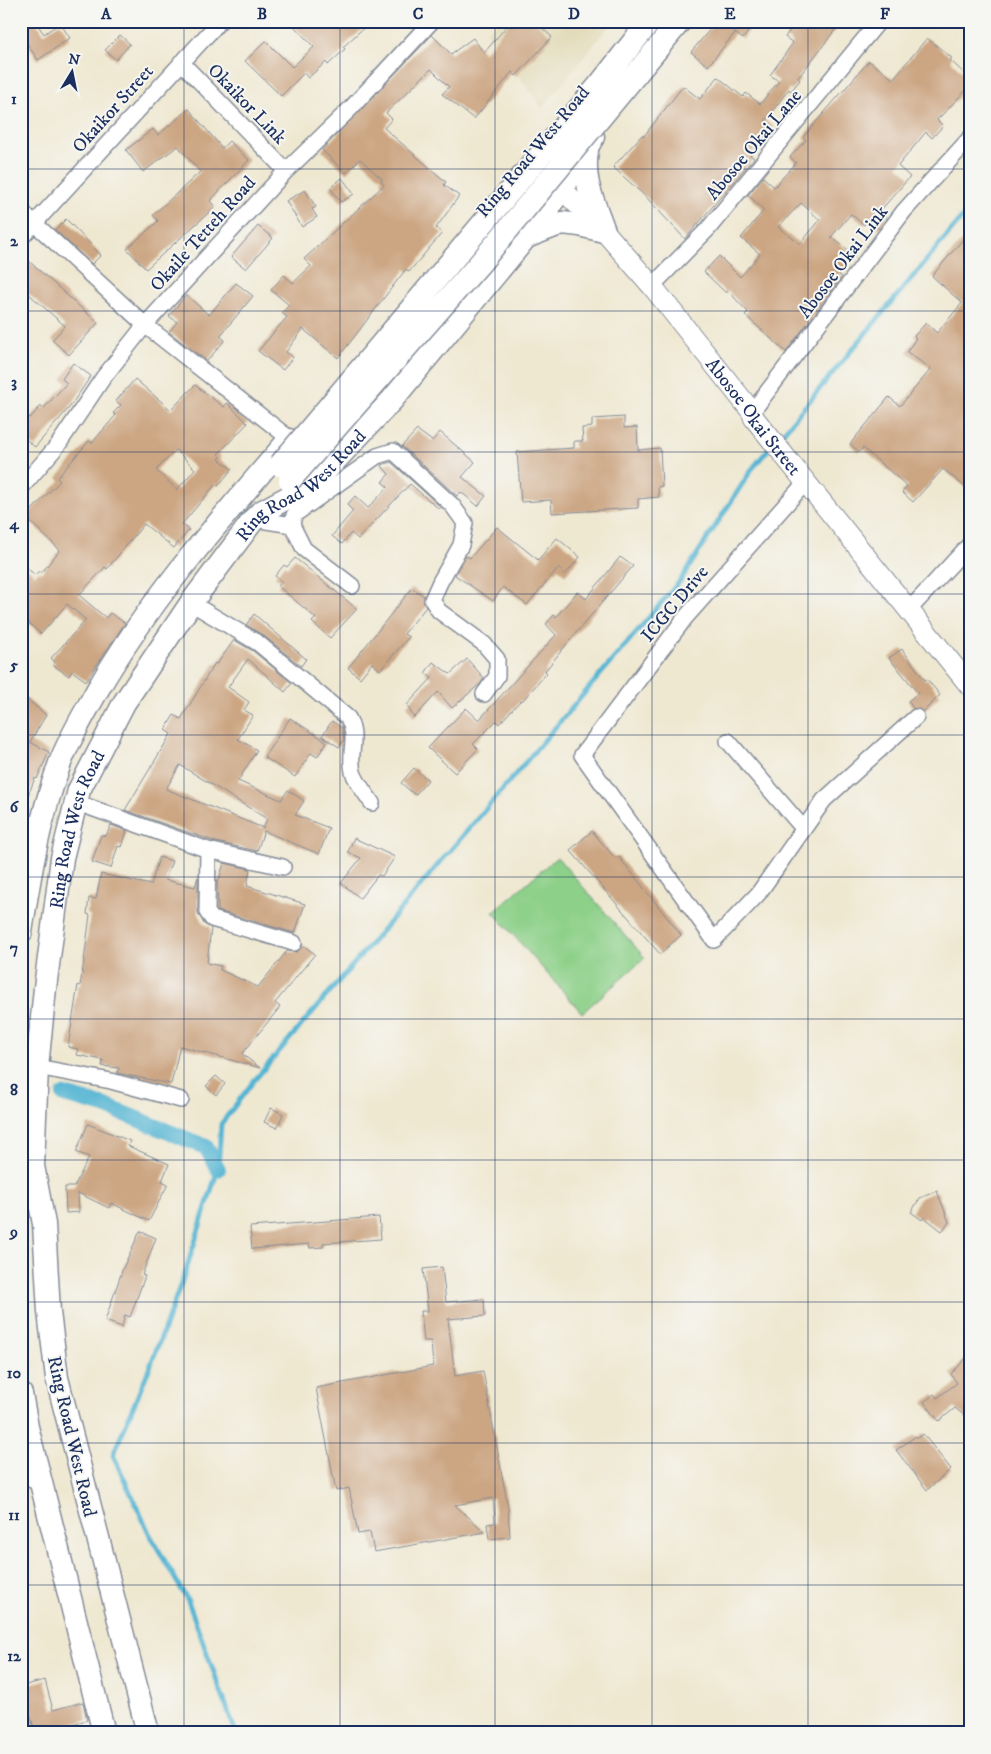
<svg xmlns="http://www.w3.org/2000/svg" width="991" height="1754" viewBox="0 0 991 1754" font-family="'IM FELL DW Pica',serif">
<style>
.built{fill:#e3dbba}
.green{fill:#8dd089;stroke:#548074}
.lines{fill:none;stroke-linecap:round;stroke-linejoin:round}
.stream{stroke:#54b5d3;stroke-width:5}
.canal{stroke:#54b5d3;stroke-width:16}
.building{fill:#cca683;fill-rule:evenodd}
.street-casing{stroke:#858c98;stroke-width:18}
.secondary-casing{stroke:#858c98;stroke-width:22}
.primary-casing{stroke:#858c98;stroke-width:25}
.street{stroke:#fff;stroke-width:15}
.secondary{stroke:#fff;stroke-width:20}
.primary{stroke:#fff;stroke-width:22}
.primary-bridge-casing{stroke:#858c98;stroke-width:25;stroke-linecap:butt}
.primary-bridge{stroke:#fff;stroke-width:22}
.grid{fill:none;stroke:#1b2f5e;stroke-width:1;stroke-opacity:0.55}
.labels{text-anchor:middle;stroke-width:4;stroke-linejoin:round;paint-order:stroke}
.street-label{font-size:19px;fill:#1b2f5e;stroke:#f6f6f2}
.neatline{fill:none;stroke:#1b2f5e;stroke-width:2}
.grid-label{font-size:16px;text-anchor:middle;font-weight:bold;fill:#1b2f5e}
</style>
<rect width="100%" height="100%" fill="#f6f6f2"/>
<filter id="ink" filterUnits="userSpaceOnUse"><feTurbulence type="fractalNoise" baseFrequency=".02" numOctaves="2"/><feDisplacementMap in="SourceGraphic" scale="10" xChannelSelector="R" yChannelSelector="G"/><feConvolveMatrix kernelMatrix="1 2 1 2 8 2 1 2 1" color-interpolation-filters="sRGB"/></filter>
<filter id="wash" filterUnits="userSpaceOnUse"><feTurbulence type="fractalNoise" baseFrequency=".0096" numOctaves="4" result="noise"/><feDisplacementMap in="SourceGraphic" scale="20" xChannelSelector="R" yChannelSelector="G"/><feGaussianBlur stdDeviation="1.12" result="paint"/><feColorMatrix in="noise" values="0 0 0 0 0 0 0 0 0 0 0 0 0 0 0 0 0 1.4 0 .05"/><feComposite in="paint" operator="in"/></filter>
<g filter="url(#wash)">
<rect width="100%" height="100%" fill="#efe8d1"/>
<path class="built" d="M497 21H604L610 25 542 108 487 32Z"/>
<path class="green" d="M557 857 645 958 582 1013 493 912Z"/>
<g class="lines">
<path class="stream" d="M777 440 970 208
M236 1733 188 1601 150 1535 113 1455 151 1364 185 1273 218 1169 221 1124 253 1082 680 581 752 469 771 446"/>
<path class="canal" d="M64 1095 105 1106 206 1147 218 1169"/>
</g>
<g id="blocks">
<path class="building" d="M21 21H35L44 34 60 23 70 38 38 60 21 35Z
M289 21H332L337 26 342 21H371L343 47 345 49 328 65 326 62 308 78 304 73 281 96 245 61 266 41 292 67 314 47Z
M511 21H534L552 37 516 76 512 72 474 119 442 94 449 87 431 69 386 113 392 119 384 128 446 182 444 185 459 196 436 228 442 233 409 272 406 269 338 358 303 329 286 352 293 357 283 370 258 351 287 317 282 313 289 305 271 290 284 275 293 283 311 266 304 259 384 185 381 181 382 179 360 159 346 173 322 150 432 35 451 54 473 38 484 53Z
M717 21H755L743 39 735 33 708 66 691 52Z
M797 21H842L798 78 800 80 791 91 789 89 765 121 773 127 750 155 754 158 685 239 646 197 613 167 642 135 644 136 683 86 700 99 718 77 743 97 746 93 760 104 779 81 770 75 793 43 785 37Z
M120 35 130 44 116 60 105 50Z
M927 38 952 58 950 60 970 79V86L937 120 943 126 932 138 926 132 898 166 910 177 879 212 887 218 879 229 868 219 864 225 851 214 831 237 855 255 839 275 842 277 786 352 745 315 748 312 728 291 726 293 704 272 719 256 740 277 760 254 741 238 764 210 748 195 763 177 774 187 796 163 790 157 806 140 803 137 869 61 893 79ZM801 203 820 220 800 244 778 227Z
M189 109 222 148 229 141 249 160 210 201 215 207 146 269 127 249 158 221 153 215 200 172 178 146 143 172 126 150 153 129 158 135Z
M342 178 354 194 341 202 330 188Z
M305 190 316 207 312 209 317 217 302 227 286 201Z
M66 219 101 255 92 264 55 230Z
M258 226 273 238 246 269 231 257Z
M970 231V491L943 469 913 502 902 492 907 486 863 448 859 452 850 444 889 397 900 406 931 369 907 352 916 338 914 336 926 323 937 333 962 303 932 276Z
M21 254 98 323 69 355 52 340 65 326 21 287Z
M236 283 253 296 220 336 225 340 207 361 169 332 177 322 169 316 186 295 209 315Z
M73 363 91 376 69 408 35 447 21 435V411L30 418 41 406 44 408 67 383 62 379Z
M135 379 171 410 195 385 224 407 227 403 248 423 218 454 221 457 219 459 232 469 218 486 216 484 182 524 189 530 174 548 144 524 107 569 105 567 79 595 106 618 110 613 125 623 86 681 72 671 69 676 53 665 55 662 51 658 86 620 67 604 41 634 21 616V563L35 575 39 571 41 573 60 550 25 517 60 481 57 478 76 456 89 441 92 443 116 415 113 413 121 405 116 401ZM176 450 195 469 177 490 156 470Z
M624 417V428L637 427 638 450 660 448 662 486 658 487 659 497 638 499V508L552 513 551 500 521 502 517 452 574 448V441H583L582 428 592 427V419Z
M417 430 432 441 440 432 475 462 462 477 486 496 478 506 461 492 457 496 402 446Z
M391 462 441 507 439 509 410 484 358 539 351 533 342 544 332 536 353 511 347 505 355 496 368 508 388 487 382 482 389 474 381 465Z
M497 527 538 560 557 538 580 557 565 575 558 568 527 605 503 587 493 601 455 575 466 556 470 558Z
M620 557 633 566 570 640 545 671 547 673 522 701 521 700 499 724 496 721 473 744 478 749 455 773 428 748 466 708 479 720 556 635 546 624 554 615 556 617 577 592 586 599Z
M295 558 357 609 330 638 312 622 316 618 278 586 282 582 275 576 284 565 287 567Z
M412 588 424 596 426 607 404 634 409 637 380 670 372 663 360 678 348 668Z
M254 614 306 659 301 666 264 636 246 625Z
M234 640 253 651 292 683 285 692 248 659 228 687 249 702 244 710 253 715 238 739 257 750 238 781 281 800 288 790 304 801 295 815 329 828 319 854 264 831 257 851 216 842 125 810 171 734 165 730 174 715 181 719 215 663 217 664ZM180 765 267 819 263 828 166 789Z
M902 649 921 675 925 680 927 679 940 695 923 712 913 708 908 701 918 693 889 658Z
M467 659 484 678 481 683 452 708 438 692 414 718 407 705 432 678 425 673 433 662 450 674Z
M21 694 46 715 30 742 49 752 37 779 35 778 22 810Z
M290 718 327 742 317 757 311 753 295 777 264 757Z
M332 721 342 728 344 740 339 747 322 736Z
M414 768 428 780 415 795 401 783Z
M111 825 127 831 122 847 118 846 111 868 92 862 101 835 106 836Z
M592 831 614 857H619L681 935 660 954 570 850Z
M354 838 395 857 382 876 378 875 360 898 341 883 361 858 348 852Z
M159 857 172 861 165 880 195 887 198 877V912L204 924 211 928 207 963 221 966 220 970 258 987 287 951 297 952 303 945 315 954 275 1003 280 1007 242 1054 260 1068 180 1046 171 1084 117 1073 119 1068 102 1066 103 1060 77 1055 78 1049 68 1047 78 985 80 986 84 961 90 915 87 914 89 898 96 899 101 874 151 885Z
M224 863 250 869 247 886 305 904 295 933 218 911 217 880H219Z
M216 1076 225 1084 216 1095 206 1086Z
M271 1108 283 1114 277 1128 264 1122Z
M88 1124 130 1141 128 1146 169 1164 162 1181 168 1184 149 1221 111 1203 109 1208 78 1193 79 1212 66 1213 65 1187H74L89 1157 76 1152Z
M937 1191 949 1222 942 1231 924 1217 922 1220 911 1212 920 1198Z
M379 1217 381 1239 323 1243V1247L310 1248 309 1244 252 1249 250 1227Z
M140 1231 156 1238 142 1275 145 1276 130 1317 125 1315 122 1327 105 1321 123 1268Z
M442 1267 446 1302 484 1299 485 1316 448 1319 455 1376 483 1371 508 1508 510 1537 489 1539 487 1524 495 1523 493 1498 455 1505 485 1532 374 1552 370 1532 358 1534 349 1488 336 1491 316 1388 433 1366 431 1341H424L421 1311H428L423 1269Z
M970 1354V1420L955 1408 939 1421 924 1402 934 1394 937 1398 957 1383 951 1374Z
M923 1434 951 1469 927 1490 896 1450 916 1436 918 1438Z
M45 1680 53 1710 83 1702 87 1720 72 1724 75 1733H42L40 1726 34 1728 22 1686Z"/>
</g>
</g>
<g filter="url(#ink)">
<use href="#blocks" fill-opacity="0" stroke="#858c98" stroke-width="1"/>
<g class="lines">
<defs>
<path id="street" d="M181 62 286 171
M21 211 145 325 290 439
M21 238 220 21
M652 286 708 229 879 21
M752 412 904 211 970 138
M805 483 685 618 582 755 714 940 758 894 824 800 916 717
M21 488 58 445 103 378 145 325 286 171 351 108 432 21
M254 519 292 525
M352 586 304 549 292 525 294 515 377 456 393 451 452 505 465 523 461 545 440 582 432 600 439 611 484 644 497 659V676L484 694
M191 603 258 643 348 718C359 739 348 751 353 772 356 782 366 794 372 803
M909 610 970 544
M728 741 803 828
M75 802 208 850 283 867
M208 850 207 912 212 919 294 943
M37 1067 111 1081 181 1100
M21 1475 41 1484"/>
<g id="secondary">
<path id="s1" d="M552 179 604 231 652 286 752 412 754 418 970 686"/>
<path d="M21 1063 37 1067"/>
</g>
<g id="primary">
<path d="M587 150C582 182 594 201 604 231"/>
<path d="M526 237 562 223 580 225 604 231"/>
<path d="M21 932C30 872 39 820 60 763 70 737 85 713 98 689 151 598 221 519 289 440"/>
<path d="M21 1394 27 1427 104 1733"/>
<path id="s2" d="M148 1733 57 1378 49 1312 44 1224 33 1166 37 1067 45 988 62 858 79 790 124 703 191 603 254 519 261 512 313 484 392 400 526 237 562 189 593 137"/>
</g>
</defs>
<use href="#street" class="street-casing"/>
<use href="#secondary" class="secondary-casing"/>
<use href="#primary" class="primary-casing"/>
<use href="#street" class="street"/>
<use href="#secondary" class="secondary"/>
<use href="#primary" class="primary"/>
<defs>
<path id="primary-bridge" d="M280 465 601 83 650 21
M290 480 480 263 680 21"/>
</defs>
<use href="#primary-bridge" class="primary-bridge-casing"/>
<use href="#primary-bridge" class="primary-bridge"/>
</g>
</g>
<path class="grid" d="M184 21V1733M340 21V1733M495 21V1733M652 21V1733M808 21V1733M21 169H970M21 311H970M21 452H970M21 594H970M21 735H970M21 877H970M21 1019H970M21 1160H970M21 1302H970M21 1443H970M21 1585H970"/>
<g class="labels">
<g class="street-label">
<text transform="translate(248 103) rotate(46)" y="7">Okaikor Link</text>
<text transform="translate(112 108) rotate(-48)" y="7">Okaikor Street</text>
<text transform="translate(753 144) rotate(-50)" y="7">Abosoe Okai Lane</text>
<text transform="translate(532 151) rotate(-50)" y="7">Ring Road West Road</text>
<text transform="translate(202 233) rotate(-48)" y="7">Okaile Tetteh Road</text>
<text transform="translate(842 261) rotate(-53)" y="7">Abosoe Okai Link</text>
<text dy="7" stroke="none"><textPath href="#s1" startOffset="312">Abosoe Okai Street</textPath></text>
<text dy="7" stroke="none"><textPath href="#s2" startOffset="1341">Ring Road West Road</textPath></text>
<text transform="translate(674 603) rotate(-50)" y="7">ICGC Drive</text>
<text dy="7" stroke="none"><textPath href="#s2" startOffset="921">Ring Road West Road</textPath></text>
<text transform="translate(73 1436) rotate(77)" y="7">Ring Road West Road</text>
</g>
</g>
<rect width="991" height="1754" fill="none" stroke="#f6f6f2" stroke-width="55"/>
<g transform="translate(72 72) rotate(10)" stroke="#f6f6f2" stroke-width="4" paint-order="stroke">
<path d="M0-4L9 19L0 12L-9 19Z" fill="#1b2f5e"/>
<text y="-8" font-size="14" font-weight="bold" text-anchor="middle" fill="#1b2f5e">N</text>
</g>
<rect x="28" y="28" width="936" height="1698" class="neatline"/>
<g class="grid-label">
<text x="106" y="19">A</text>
<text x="262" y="19">B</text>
<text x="418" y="19">C</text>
<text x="574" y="19">D</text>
<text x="730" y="19">E</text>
<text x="885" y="19">F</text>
<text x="14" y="104">1</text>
<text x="14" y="246">2</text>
<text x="14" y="387">3</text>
<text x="14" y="529">4</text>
<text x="14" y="670">5</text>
<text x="14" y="812">6</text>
<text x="14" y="953">7</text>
<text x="14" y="1095">8</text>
<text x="14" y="1237">9</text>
<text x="14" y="1378">10</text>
<text x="14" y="1520">11</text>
<text x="14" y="1661">12</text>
</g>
</svg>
